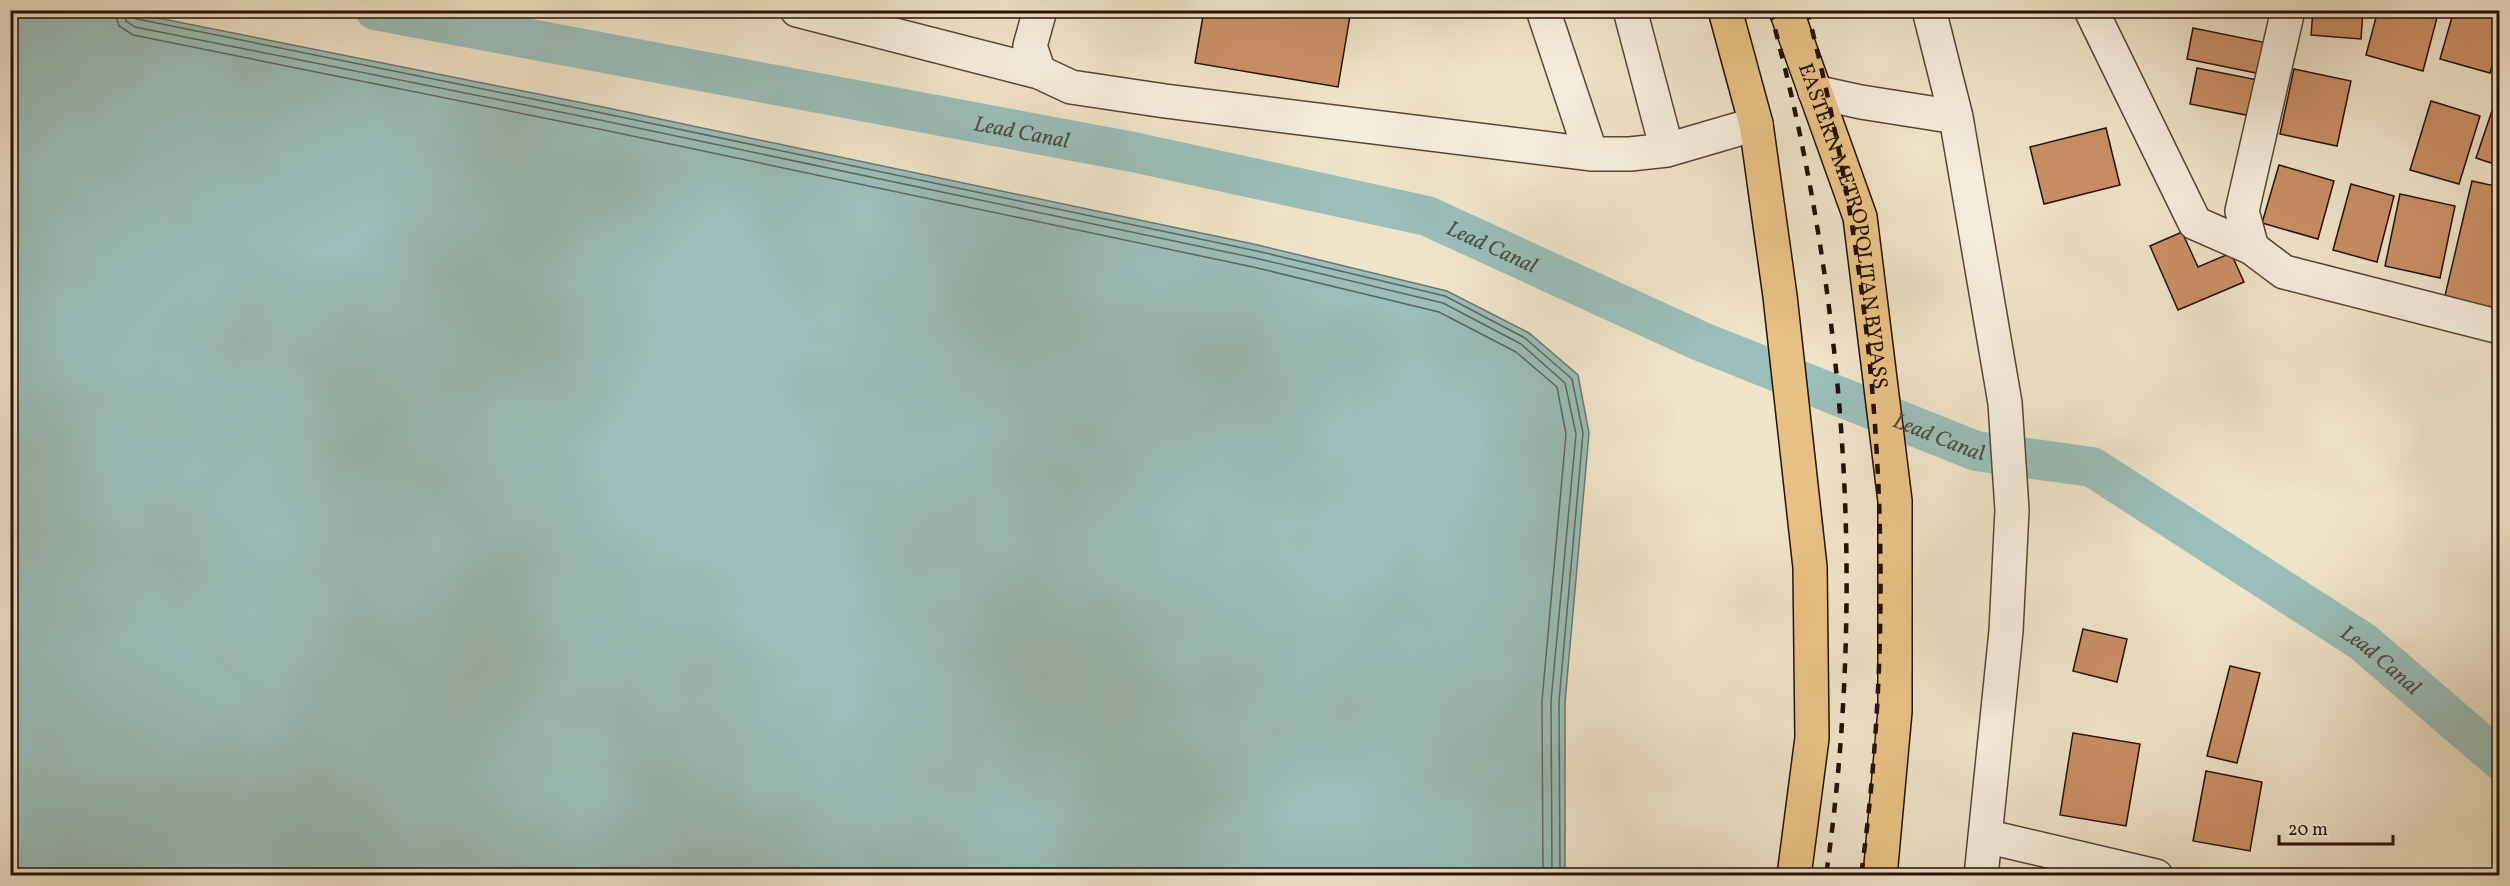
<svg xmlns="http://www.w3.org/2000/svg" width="2510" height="886" viewBox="0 0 2510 886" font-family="Vollkorn,serif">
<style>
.water{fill:#9abeb9;stroke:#6c7871;stroke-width:1.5}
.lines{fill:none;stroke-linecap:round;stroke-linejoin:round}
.shore{stroke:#60675e;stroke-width:1.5}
.canal{stroke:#9abeb9;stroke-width:40}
.building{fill:#ca8f65;stroke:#261004;stroke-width:1.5}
.minor-casing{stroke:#584535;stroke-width:36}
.major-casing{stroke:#261004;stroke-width:36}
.minor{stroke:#f5eddb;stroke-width:33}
.major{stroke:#e8c284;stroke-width:33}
.rail{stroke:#261004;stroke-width:4.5;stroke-dasharray:10 10;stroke-linecap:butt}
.labels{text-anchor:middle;stroke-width:4.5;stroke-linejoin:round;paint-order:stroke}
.street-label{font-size:21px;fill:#261004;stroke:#f5eddb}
.water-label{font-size:22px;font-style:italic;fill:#4f4d43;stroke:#f5eddb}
</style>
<rect width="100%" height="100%" fill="#efe3c8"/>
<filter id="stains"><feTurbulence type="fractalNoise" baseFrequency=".00333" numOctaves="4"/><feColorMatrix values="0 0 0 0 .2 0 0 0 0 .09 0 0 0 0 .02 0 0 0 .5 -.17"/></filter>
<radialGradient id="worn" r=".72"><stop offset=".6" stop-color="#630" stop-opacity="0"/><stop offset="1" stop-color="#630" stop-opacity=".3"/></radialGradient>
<path class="water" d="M10 11H123L603 107 1258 245 1447 291 1529 333 1578 375 1589 433 1565 702V875H11Z"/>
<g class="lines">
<path class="shore" d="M114 10 119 26 133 35 599 129 1253 267 1439 312 1516 352 1557 387 1566 434 1542 701 1543 876
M123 10 126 21 135 27 600 120 1255 258 1443 303 1521 344 1565 383 1576 434 1551 701 1552 876
M131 10 132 16 137 19 602 113 1257 251 1445 296 1525 338 1572 379 1583 433 1559 701 1560 876"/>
<path class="canal" id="s1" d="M375 10 1133 152 1427 216 1700 341 1976 451 2092 467 2363 642 2500 760"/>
</g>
<path class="building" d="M1204 10H1351L1338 87 1195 63Z
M2313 10H2363L2361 39 2311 35Z
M2378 10H2439L2423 71 2366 55Z
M2454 10H2490L2500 13V39L2490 73 2440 59Z
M2193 28 2272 44 2266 75 2187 59Z
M2197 68 2263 81 2256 117 2190 104Z
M2294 69 2351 81 2337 146 2280 134Z
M2431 101 2480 116 2459 184 2410 170Z
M2493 108 2500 110V166L2476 158Z
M2106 128 2120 185 2044 204 2030 147Z
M2279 165 2334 181 2318 239 2262 223Z
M2472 181 2500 187V313L2444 300Z
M2351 184 2394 196 2377 262 2333 250Z
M2400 194 2455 206 2440 278 2385 266Z
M2182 232 2198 267 2231 253 2244 282 2178 310 2150 246Z
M2083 629 2127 639 2117 682 2073 671Z
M2230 666 2260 673 2237 763 2207 756Z
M2073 733 2140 744 2126 826 2060 815Z
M2206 771 2262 782 2250 851 2193 841Z"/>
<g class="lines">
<defs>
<path id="minor" d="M797 10 1039 72
M1040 10 1030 46 1039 72 1071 87 1165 101 1591 154H1630L1667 150 1756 124
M1543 10 1591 154
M1630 10 1667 150
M1929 10 1956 117 2005 403 2012 510 2006 631 1981 876
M2091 10 2195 223 2252 248
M2288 10 2242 211 2252 248 2284 272 2500 327
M1815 92 1861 102 1956 117
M1985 836 2156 876"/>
<g id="major">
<path d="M1725 10 1756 124 1780 296 1810 567 1812 738 1794 876"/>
<path id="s2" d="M1786 10 1860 217 1895 501V711L1880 876"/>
</g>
</defs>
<use href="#minor" class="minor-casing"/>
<use href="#major" class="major-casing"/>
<use href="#minor" class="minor"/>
<use href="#major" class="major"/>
<path class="rail" d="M1770 10C1846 290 1867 589 1826 876
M1807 10C1880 291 1900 588 1861 876"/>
</g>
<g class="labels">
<g class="street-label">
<text dy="7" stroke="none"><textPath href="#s2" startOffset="225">EASTERN METROPOLITAN BYPASS</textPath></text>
</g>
<g class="water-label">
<text dy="8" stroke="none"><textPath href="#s1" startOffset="658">Lead Canal</textPath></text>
<text dy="8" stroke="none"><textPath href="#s1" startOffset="1144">Lead Canal</textPath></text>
<text dy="8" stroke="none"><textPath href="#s1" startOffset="1630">Lead Canal</textPath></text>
<text dy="8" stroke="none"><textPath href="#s1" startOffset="2134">Lead Canal</textPath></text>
</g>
</g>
<rect width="2510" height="886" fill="none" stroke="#efe3c8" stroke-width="36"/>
<rect x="12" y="12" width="2486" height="862" fill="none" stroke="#261004" stroke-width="3"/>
<rect x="18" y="18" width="2474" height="850" fill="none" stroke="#261004" stroke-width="1.5"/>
<path d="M2279 835v9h114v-9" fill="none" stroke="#261004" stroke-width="3"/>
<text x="2288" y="835" font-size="18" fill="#261004" stroke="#f5eddb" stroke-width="4.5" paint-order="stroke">20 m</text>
<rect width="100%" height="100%" filter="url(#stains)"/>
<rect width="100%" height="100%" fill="url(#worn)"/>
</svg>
